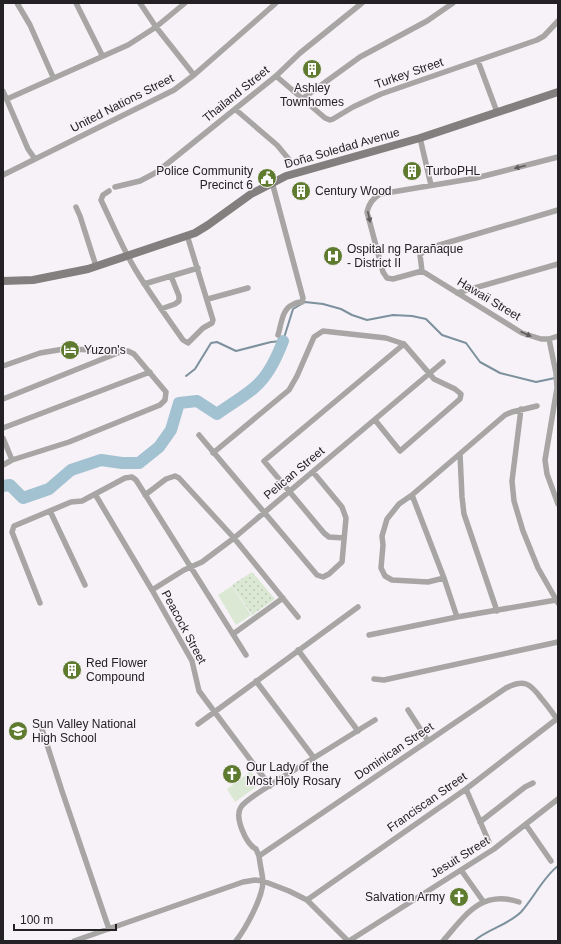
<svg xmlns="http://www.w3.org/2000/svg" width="561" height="944" viewBox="0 0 561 944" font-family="Helvetica,sans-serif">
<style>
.grass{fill:url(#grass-dots)}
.garden{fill:#dbe8d4}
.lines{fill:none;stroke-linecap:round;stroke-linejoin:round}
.stream{stroke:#7c919d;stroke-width:2}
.river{stroke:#a2c1d1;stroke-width:12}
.minor{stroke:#a8a5a5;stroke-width:5.5}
.secondary{stroke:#837f7e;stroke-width:8}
.oneway{fill:#5f5c5e}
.labels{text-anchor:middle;stroke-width:3;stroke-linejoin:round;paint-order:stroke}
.street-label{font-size:12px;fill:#232123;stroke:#f7f2f7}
.poi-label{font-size:12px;fill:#232123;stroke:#f7f2f7;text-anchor:start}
</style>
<defs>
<pattern id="grass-dots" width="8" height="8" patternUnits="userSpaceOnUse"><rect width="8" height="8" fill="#dbe8d4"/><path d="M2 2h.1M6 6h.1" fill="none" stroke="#bcc7b6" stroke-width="1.8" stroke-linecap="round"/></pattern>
</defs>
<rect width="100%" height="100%" fill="#f7f2f7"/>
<path class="grass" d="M252 572 275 599 252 615 232 585Z"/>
<path class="garden" d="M232 586 251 615 236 625 218 595Z
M251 771 260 784 235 802 227 789Z"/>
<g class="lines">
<path class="stream" d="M186 376 195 369 211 343 217 342 236 351 271 342 283 341 293 309 305 302 323 304 341 309 352 315 367 320 393 315 412 316 426 319 442 335 466 343 480 362 500 373 536 382 555 378
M474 941C488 929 508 925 521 912 533 899 544 876 558 866"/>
<path class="river" d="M3 486 10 485 23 498 49 489 71 470 101 460 122 463H139L159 447 171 430 179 403 197 401 217 414C229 405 244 397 255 387 268 376 277 357 283 341"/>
<path class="minor" d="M17 3 30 25 53 77
M76 3 102 55
M140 3 156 27 194 75
M478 61 497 112
M276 76 325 118 330 120 333 119 353 107 381 94 537 40 544 36 558 21
M3 91 28 149 35 159
M7 99 128 45 156 27 185 3
M302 99 360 57 427 21 453 3
M235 109 277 145 292 163
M420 138 431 185
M558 157 476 178 380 194C373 198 369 203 367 212L383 272 387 278 393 279 422 271 522 333 541 339H549L558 336
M3 175 174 90 194 75 276 3
M272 182 303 298 302 302C299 302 295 303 292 305 282 309 281 326 278 335
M115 187 140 181 157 172 276 76 300 53 362 3
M109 191 103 195 101 200C112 223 122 247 135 269 150 294 167 317 183 340L188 343 203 328 212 323 213 320 187 235
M76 207 80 216 96 266
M422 271 420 255 426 249 558 210
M144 284 198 268
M457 293 558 264
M208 299 248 288
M161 309 175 304 179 301V296L171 276
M549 339 556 373 557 388 545 460 547 474 558 504
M3 366 40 353 64 349 128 351 134 354 166 392 165 400 160 405 69 442 12 460 3 465
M3 399 120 352
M521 409 512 481 514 501 523 531 538 568 558 603
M3 428 150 372
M199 435 317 575 323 577 329 574 342 562 346 518 342 507 313 472
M3 438 12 460
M213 453 289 390 297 376 314 337 323 331 386 338 404 344 434 379 455 389 461 394 460 399 400 451 375 420
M460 454 462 497 464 514 497 611
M95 494 152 590 192 661 199 691 270 786
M145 495 166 479 175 476 179 478 234 538 298 617
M412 495 444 578 457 617
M50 511 85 585
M344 538 329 537 324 533 264 461 404 344
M444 578 428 582 392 580 385 576 381 568 383 545 382 536 387 519 399 504 412 495 505 415 512 412 537 406
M152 590 184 570 202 562 234 538 443 362
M40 603 12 532 14 526 71 502 82 501 125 478 132 477 136 480 246 655
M233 634 283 598
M369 635 457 617 556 600
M298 650 358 731
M374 679 384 680 558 642
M256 681 314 758
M408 710 428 741
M198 724 358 607
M42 729 62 791 109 929
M466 789 489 842
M480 822 525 787 533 783
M526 825 551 861
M259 856 256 849C246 844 234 817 241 807 247 798 272 785 281 778 313 759 344 739 375 720
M461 870 483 901
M307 900 466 789 558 718
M74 941 243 882 255 880 263 881 289 891 307 900 348 941
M236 941C246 928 263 897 263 881 262 873 260 864 259 856L506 688C524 679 530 683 541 698 547 705 552 712 557 719
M349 941 494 849 558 799
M443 941C465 916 481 889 519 902"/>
<path class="secondary" d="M3 281 33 280 88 269 195 233 208 225 251 194 286 176 420 138 558 92"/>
</g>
<defs><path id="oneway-solid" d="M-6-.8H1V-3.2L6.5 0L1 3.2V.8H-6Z"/></defs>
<g class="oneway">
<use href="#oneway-solid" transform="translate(520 167) rotate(166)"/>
<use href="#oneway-solid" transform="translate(369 217) rotate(77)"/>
<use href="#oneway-solid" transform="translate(526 334) rotate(25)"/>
</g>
<defs>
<symbol id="building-disc" viewBox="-11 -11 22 22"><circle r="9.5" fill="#5f7b30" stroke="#f7f2f7"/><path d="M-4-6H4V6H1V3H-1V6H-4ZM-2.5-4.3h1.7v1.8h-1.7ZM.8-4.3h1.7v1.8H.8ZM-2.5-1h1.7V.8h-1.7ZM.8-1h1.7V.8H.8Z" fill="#fff"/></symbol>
<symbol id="civic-disc" viewBox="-11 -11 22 22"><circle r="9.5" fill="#5f7b30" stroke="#f7f2f7"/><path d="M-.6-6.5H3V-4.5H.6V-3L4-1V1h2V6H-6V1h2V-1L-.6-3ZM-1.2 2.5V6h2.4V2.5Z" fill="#fff"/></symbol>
<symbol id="hospital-disc" viewBox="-11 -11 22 22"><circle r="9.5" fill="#5f7b30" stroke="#f7f2f7"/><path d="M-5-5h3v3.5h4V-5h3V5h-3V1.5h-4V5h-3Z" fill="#fff"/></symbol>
<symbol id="hotel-disc" viewBox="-11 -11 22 22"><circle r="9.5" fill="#5f7b30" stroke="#f7f2f7"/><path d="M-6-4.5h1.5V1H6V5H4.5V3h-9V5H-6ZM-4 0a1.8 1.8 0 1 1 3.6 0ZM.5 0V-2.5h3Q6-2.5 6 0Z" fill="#fff"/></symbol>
<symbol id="school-disc" viewBox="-11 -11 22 22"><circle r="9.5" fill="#5f7b30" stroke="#f7f2f7"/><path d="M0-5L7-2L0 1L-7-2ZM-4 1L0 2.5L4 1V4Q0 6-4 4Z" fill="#fff"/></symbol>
<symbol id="church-disc" viewBox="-11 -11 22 22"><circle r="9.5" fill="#5f7b30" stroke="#f7f2f7"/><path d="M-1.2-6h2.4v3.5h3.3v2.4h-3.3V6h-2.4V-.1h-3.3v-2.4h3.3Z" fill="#fff"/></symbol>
</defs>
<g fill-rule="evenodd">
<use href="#building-disc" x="301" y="58" width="22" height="22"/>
<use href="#building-disc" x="401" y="160" width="22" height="22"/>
<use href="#civic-disc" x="256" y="167" width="22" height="22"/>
<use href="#building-disc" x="290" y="180" width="22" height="22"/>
<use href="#hospital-disc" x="322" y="245" width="22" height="22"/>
<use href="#hotel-disc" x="59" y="339" width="22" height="22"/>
<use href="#building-disc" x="61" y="659" width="22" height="22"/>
<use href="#school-disc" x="7" y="720" width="22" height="22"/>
<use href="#church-disc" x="221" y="763" width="22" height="22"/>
<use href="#church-disc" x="448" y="886" width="22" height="22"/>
</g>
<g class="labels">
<g class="street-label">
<text transform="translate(409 73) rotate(-19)" y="4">Turkey Street</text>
<text transform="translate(236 94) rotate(-39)" y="4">Thailand Street</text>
<text transform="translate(122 103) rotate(-27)" y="4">United Nations Street</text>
<text transform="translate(342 148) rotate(-16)" y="4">Doña Soledad Avenue</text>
<text transform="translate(489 299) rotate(31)" y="4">Hawaii Street</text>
<text transform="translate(294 473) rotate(-40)" y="4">Pelican Street</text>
<text transform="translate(184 627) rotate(62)" y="4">Peacock Street</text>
<text transform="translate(394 751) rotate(-34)" y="4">Dominican Street</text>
<text transform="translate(427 802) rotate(-35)" y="4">Franciscan Street</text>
<text transform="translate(460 857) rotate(-32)" y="4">Jesuit Street</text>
</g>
<g class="poi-label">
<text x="312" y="92" text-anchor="middle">Ashley<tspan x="312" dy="14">Townhomes</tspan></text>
<text x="253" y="175" text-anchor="end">Police Community<tspan x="253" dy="14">Precinct 6</tspan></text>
<text x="426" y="175">TurboPHL</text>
<text x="315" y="195">Century Wood</text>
<text x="347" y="253">Ospital ng Parañaque<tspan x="347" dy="14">- District II</tspan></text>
<text x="84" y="354">Yuzon's</text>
<text x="86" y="667">Red Flower<tspan x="86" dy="14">Compound</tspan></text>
<text x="32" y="728">Sun Valley National<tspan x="32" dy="14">High School</tspan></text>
<text x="246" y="771">Our Lady of the<tspan x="246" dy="14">Most Holy Rosary</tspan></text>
<text x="445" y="901" text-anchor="end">Salvation Army</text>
</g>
</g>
<rect width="561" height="944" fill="none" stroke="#232123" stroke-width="8"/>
<path d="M14 924v6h102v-6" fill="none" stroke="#232123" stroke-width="2"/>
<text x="20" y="924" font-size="12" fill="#232123" stroke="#f7f2f7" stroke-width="3" paint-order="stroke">100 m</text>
</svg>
